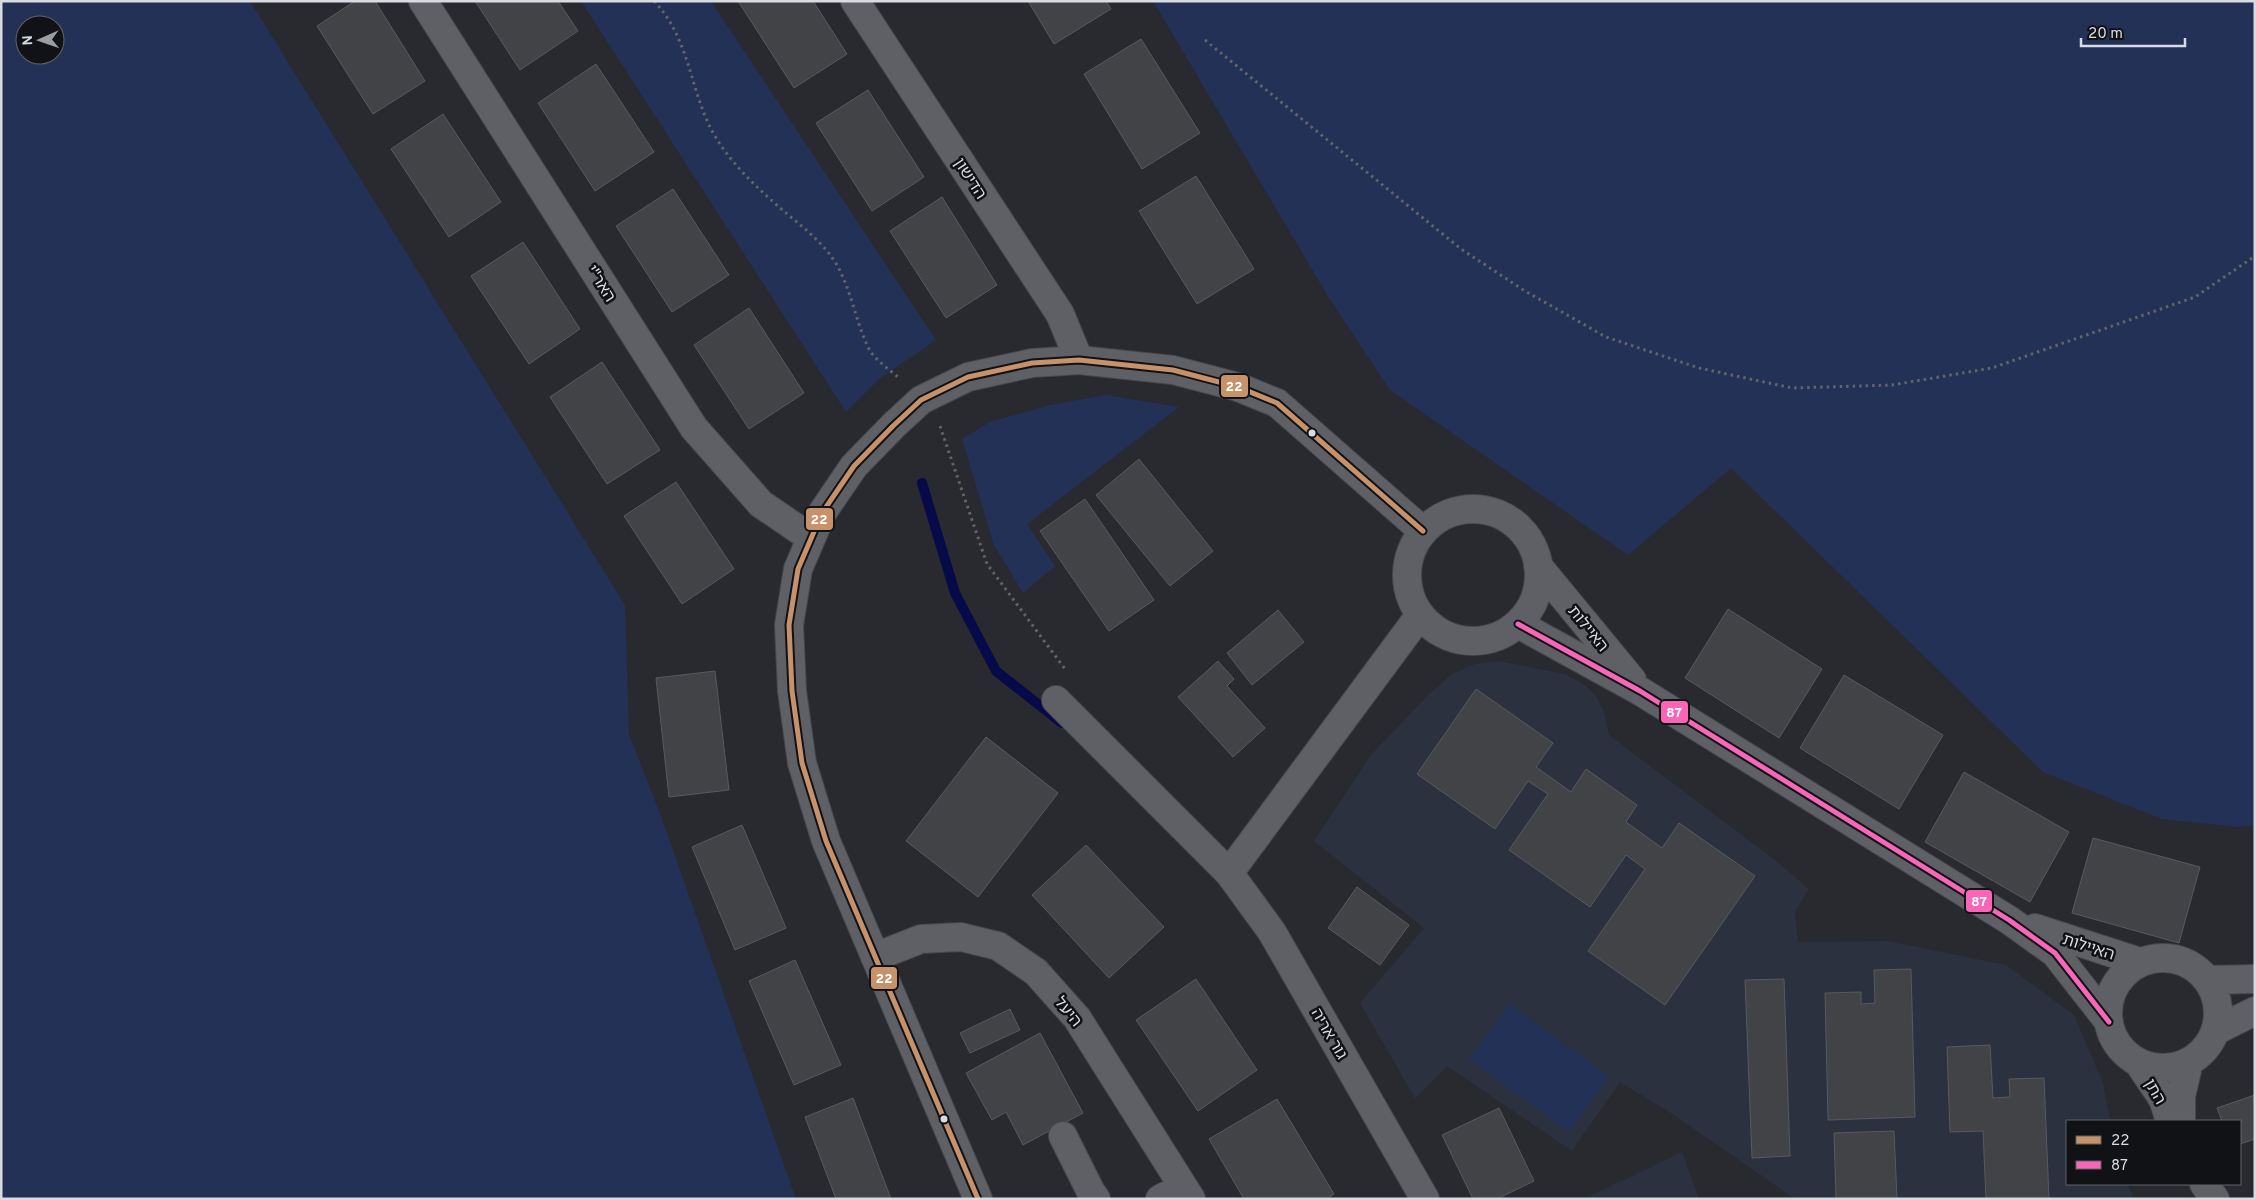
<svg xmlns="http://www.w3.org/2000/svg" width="2256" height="1200" viewBox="0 0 2256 1200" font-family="Overpass,'Noto Sans Hebrew',sans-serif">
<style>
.built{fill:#2b313f}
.green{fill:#233157;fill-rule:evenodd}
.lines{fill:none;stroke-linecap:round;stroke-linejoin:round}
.stream{stroke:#070a49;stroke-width:10}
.building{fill:#414347;stroke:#595a5f}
.minor-casing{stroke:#45474c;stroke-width:30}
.path{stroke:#636467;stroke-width:3;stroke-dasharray:2.5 4;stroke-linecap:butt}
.minor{stroke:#5e6065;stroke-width:28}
.bus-1-casing{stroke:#101216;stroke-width:9}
.bus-2-casing{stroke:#101216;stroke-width:9}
.bus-1{stroke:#c7916a;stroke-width:5}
.bus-2{stroke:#fa66b7;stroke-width:5}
.bus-dot{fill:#d8dbe1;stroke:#101216;stroke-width:2}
.labels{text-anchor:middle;stroke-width:5;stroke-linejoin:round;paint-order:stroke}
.street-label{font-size:16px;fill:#d8dbe1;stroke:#101216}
.line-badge{stroke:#101216;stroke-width:2}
.badge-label{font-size:14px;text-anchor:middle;font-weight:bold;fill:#fff}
</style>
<rect width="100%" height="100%" fill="#282a30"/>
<path class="built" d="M1499 661 1565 674 1585 685 1596 696 1604 712 1609 735 1780 864 1809 889 1795 911 1798 942 1888 941 2006 965 2074 1015 2103 1083 2110 1121H2067V1184H2128L2134 1199H1795L1674 1115 1620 1082 1572 1151 1447 1066 1415 1098 1360 1003 1424 928 1314 841 1371 755 1428 695 1451 675 1475 664Z
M1682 1152 1699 1199H1584Z"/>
<path class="green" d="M1 1H250L625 605 629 734 662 819 796 1199H1ZM25 25H55V55H25Z
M581 1H711L936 340 879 379 846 412Z
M1153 1H2255V825L2239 827 2162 819 2043 772 1731 468 1628 555 1390 390 1329 298Z
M1106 395 1179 407 1027 524 1055 566 1023 593 994 545 962 439 990 422 1050 405Z
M1509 1004 1609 1076 1569 1132 1469 1059Z"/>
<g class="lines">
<path class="stream" d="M922 483 955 593 996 671 1062 723"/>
</g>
<path class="building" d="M355 1H375L425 81 373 114 317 26Z
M475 1H558L578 31 520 70Z
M738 1H813L847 54 794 88Z
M1028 1H1106L1111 9 1054 44Z
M1141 39 1200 133 1142 169 1084 74Z
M596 64 654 152 595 191 538 103Z
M868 90 924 177 872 211 816 123Z
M443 114 501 202 449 237 391 149Z
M1196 176 1254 269 1197 304 1139 211Z
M673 189 729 275 672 312 616 226Z
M942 197 997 285 946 318 890 231Z
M523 242 580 329 529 364 471 276Z
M749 308 804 393 749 429 694 345Z
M602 362 660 450 607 484 550 397Z
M1139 459 1213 551 1170 586 1096 495Z
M676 482 734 569 682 604 624 516Z
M1085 499 1154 600 1109 631 1040 531Z
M1728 609 1822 669 1779 738 1685 678Z
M1278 610 1304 642 1252 685 1227 653Z
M1218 661 1234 679 1227 686 1265 728 1233 757 1178 697Z
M715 671 729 790 669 797 656 678Z
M1844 675 1943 735 1899 809 1800 748Z
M1476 689 1553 743 1536 767 1571 792 1586 769 1637 805 1626 822 1662 848 1679 823 1755 876 1665 1005 1588 951 1645 869 1626 855 1590 907 1509 850 1548 794 1528 781 1495 829 1417 774Z
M986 737 1058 793 978 897 906 841Z
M1964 772 2069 832 2030 902 1925 842Z
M742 825 786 928 735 950 692 847Z
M2093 838 2200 867 2179 943 2072 913Z
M1086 845 1164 927 1109 978 1032 895Z
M1357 887 1409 925 1380 965 1328 928Z
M795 960 841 1065 794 1085 749 981Z
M1911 969 1915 1117 1828 1120 1825 993 1861 992V1004L1875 1003 1874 970Z
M1196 979 1257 1070 1198 1111 1136 1020Z
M1784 979 1790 1156 1752 1158 1745 980Z
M1010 1009 1020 1030 970 1053 960 1033Z
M1040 1033 1083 1113 1023 1145 1006 1112 992 1120 966 1073Z
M1990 1045 1993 1098 2010 1097 2009 1079 2044 1078 2049 1199H1986L1983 1131 1950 1132 1947 1047Z
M2255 1095V1139L2240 1144V1121H2222L2217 1108Z
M853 1098 891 1199H836L805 1117Z
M1277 1099 1334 1194 1327 1199H1244L1209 1139Z
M1499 1108 1534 1181 1497 1199H1473L1442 1135Z
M1894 1131 1897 1199H1836L1834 1133Z"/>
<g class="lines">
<defs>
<path id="minor" d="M423 1 694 428 761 504 811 538
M855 1 1060 314 1079 360
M1407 575a66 66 0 1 1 132 0a66 66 0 1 1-132 0Z
M1538 566 1632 680
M1518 624 1640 691 2009 920 2055 953 2109 1022
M1056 700 1229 873 1272 932 1425 1199
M1229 873 1420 615
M2035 928 2140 962
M875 957 921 939 961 937 998 946 1036 972 1077 1018 1191 1199
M2108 1013a55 55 0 1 1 110 0a55 55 0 1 1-110 0Z
M2208 980 2255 979
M2217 1030 2255 1011
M2138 1062 2163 1099 2170 1121
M2181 1121V1096L2189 1062
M1063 1136 1091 1192 1096 1199
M2204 1184 2215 1199
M978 1199 826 841 802 763 792 691 789 625 798 569 822 513 854 466 893 426 921 400 968 377 1032 363 1079 360 1173 370 1238 387 1277 403 1423 531
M1160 1199 1183 1187"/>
</defs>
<use href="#minor" class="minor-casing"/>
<path class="path" d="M654 1C688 37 689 82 709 125 726 160 757 188 786 213 805 229 826 245 838 267 852 293 856 323 869 349 875 360 890 370 899 378
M1205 40 1461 249 1525 291 1606 337 1699 368 1792 388 1892 385 1992 368 2195 297 2255 256
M940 426 987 564 1065 669"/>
<use href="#minor" class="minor"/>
<defs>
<path id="bus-1" d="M978 1199 826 841 802 763 792 691 789 625 798 569 822 513 854 466 893 426 921 400 968 377 1032 363 1079 360 1173 370 1238 387 1277 403 1423 531"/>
<path id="bus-2" d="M1518 624 1640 691 2009 920 2055 953 2109 1022"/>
</defs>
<use href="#bus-1" class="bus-1-casing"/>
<use href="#bus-2" class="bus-2-casing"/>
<use href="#bus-1" class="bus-1"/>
<use href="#bus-2" class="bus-2"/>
</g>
<g class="bus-dot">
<circle cx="1312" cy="433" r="4.5"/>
<circle cx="944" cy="1119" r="4.5"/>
</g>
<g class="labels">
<g class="street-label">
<text transform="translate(971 178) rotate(57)" y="6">הדישון</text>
<text transform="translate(602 283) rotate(58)" y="6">האר"י</text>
<text transform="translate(1589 628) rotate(51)" y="6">האיילות</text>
<text transform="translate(2089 946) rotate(18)" y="6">האיילות</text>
<text transform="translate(1069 1011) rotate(51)" y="6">היעל</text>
<text transform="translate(1330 1033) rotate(60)" y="6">גור אריה</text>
<text transform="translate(2156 1091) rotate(60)" y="6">התן</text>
</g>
</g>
<g class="line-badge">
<rect x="1220" y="374" width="29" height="24" rx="5" fill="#c7916a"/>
<rect x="805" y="507" width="29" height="24" rx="5" fill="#c7916a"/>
<rect x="1660" y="700" width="29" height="24" rx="5" fill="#fa66b7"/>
<rect x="1965" y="889" width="28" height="24" rx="5" fill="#fa66b7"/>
<rect x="870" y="966" width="28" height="24" rx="5" fill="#c7916a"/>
</g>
<g class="badge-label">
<text x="1234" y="391">22</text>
<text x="819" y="524">22</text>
<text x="1674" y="717">87</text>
<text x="1979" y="906">87</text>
<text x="884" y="983">22</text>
</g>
<rect width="2256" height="1200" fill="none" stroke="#d8dbe1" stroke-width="5"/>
<rect x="2066" y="1120" width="175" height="65" fill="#101216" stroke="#606267"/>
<rect x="2076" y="1136" width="25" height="8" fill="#c7916a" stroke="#606267"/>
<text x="2111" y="1145" font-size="15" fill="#d8dbe1">22</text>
<rect x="2076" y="1161" width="25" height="8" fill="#fa66b7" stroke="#606267"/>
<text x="2111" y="1170" font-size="15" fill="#d8dbe1">87</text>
<g transform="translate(40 40) rotate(268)"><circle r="24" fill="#101216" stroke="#606267"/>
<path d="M0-4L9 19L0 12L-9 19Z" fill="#9a9da3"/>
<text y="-8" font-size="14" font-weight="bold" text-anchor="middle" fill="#d8dbe1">N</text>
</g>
<path d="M2081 38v8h104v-8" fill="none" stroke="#d8dbe1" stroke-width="2.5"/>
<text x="2088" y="38" font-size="15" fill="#d8dbe1" stroke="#101216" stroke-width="4" paint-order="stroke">20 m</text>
</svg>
